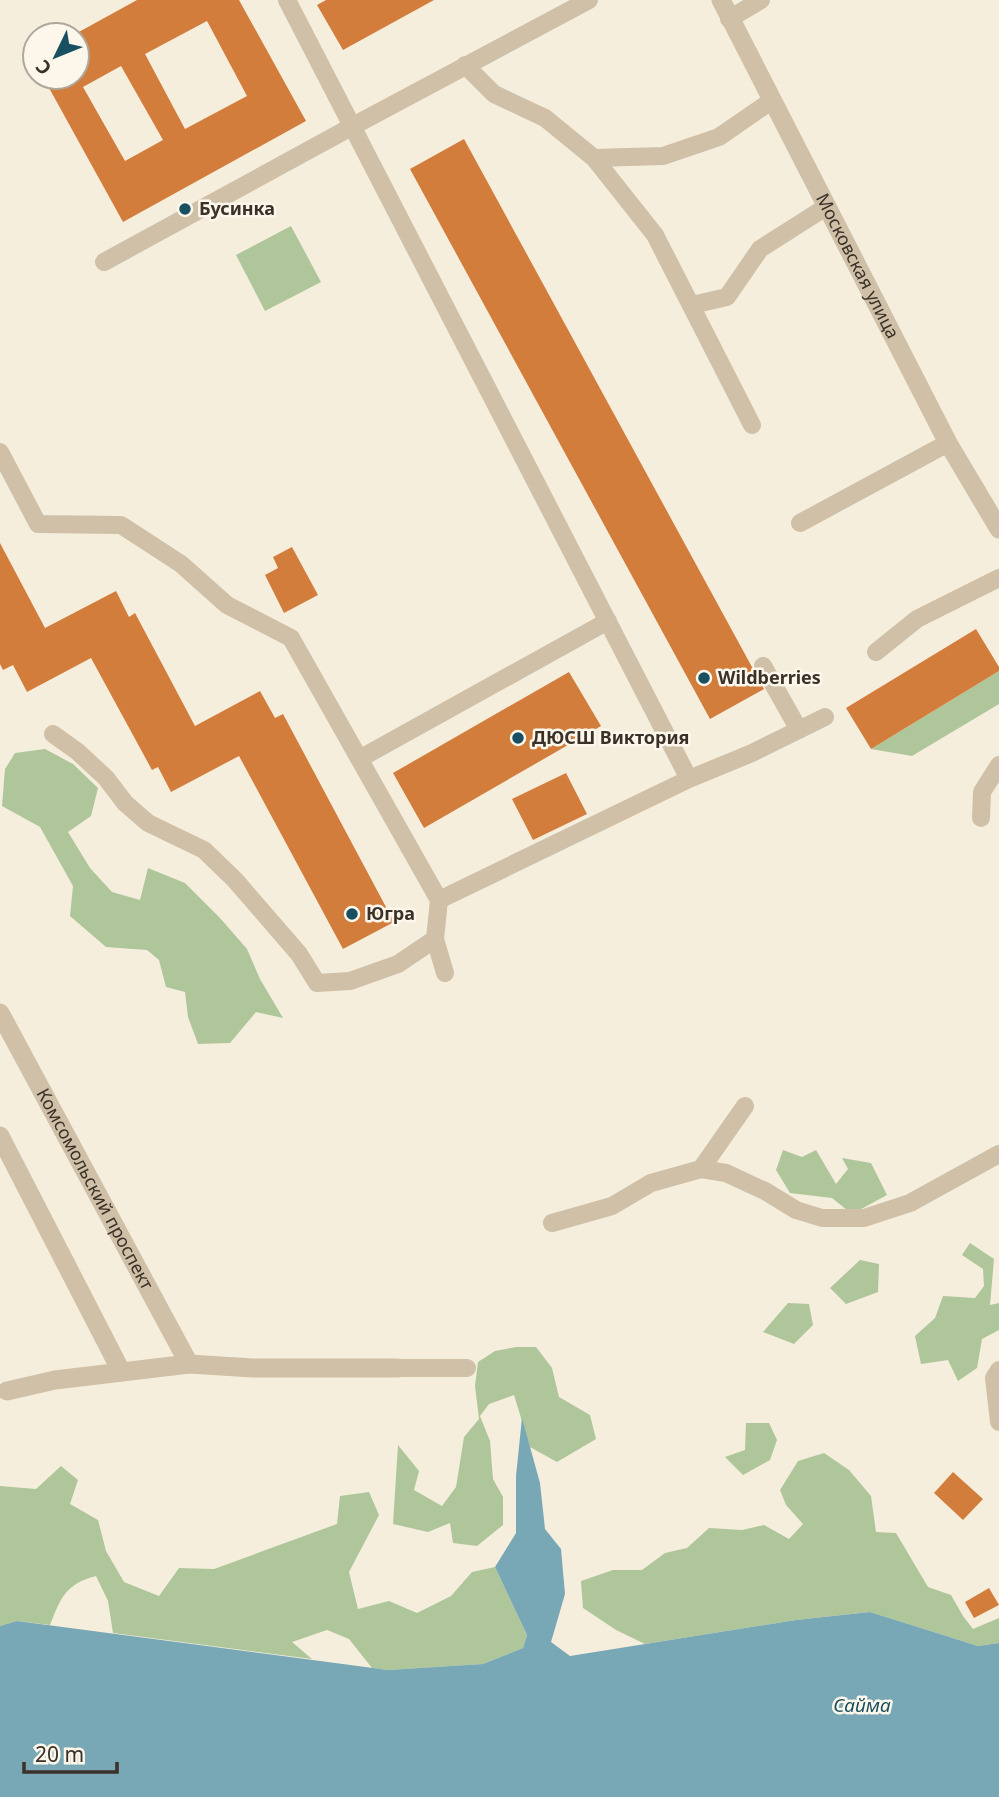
<svg xmlns="http://www.w3.org/2000/svg" width="999" height="1797" viewBox="0 0 999 1797" font-family="'Noto Sans',sans-serif">
<style>
.green{fill:#afc69a}
.water{fill:#78a7b5}
.building{fill:#d37d3d;fill-rule:evenodd}
.lines{fill:none;stroke-linecap:round;stroke-linejoin:round}
.service{stroke:#cfc0a7;stroke-width:18}
.minor{stroke:#cfc0a7;stroke-width:19}
.tertiary{stroke:#cfc0a7;stroke-width:19}
.poi-dot{fill:#184f61;stroke:#fcf7ea;stroke-width:2.5}
.labels{text-anchor:middle;stroke-width:5;stroke-linejoin:round;paint-order:stroke}
.poi-label{font-size:18px;font-weight:bold;fill:#3a3128;stroke:#fcf7ea;text-anchor:start}
.street-label{font-size:18px;fill:#3a3128;stroke:#fcf7ea}
.water-label{font-size:19px;font-style:italic;fill:#184f61;stroke:#fcf7ea}
</style>
<rect width="100%" height="100%" fill="#f5eedd"/>
<path class="green" d="M291 226 321 282 265 311 236 255Z
M999 671V704L912 756 871 749Z
M45 749 73 764 98 788 91 816 68 832 90 868 112 892 140 900 148 868 185 883 220 918 247 949 260 979 283 1018 256 1012 230 1043 198 1044 188 1017 185 992 166 987 159 960 147 950 106 947 70 916 73 886 40 827 2 806 5 769 15 753Z
M783 1150 802 1157 816 1150 836 1184 848 1169 842 1158 871 1163 887 1195 852 1214 832 1198 790 1193 776 1170Z
M970 1243 994 1259 990 1305 999 1303V1330L982 1339 977 1368 958 1381 948 1360 921 1364 915 1336 935 1318 943 1296 975 1298 984 1286 983 1269 962 1255Z
M860 1260 879 1264 878 1292 846 1304 830 1288Z
M788 1303 809 1304 813 1325 794 1344 763 1332Z
M516 1347H536L552 1368 559 1397 590 1415 596 1439 557 1462 530 1447 514 1395 489 1404 480 1416 490 1441 493 1479 503 1497V1525L477 1546 453 1543 450 1523 428 1532 393 1524 398 1445 419 1471 414 1490 442 1506 456 1487 464 1437 479 1419 475 1386 478 1362 495 1351Z
M746 1423H769L777 1440 770 1460 743 1475 725 1457 745 1450Z
M824 1453 849 1470 871 1496 876 1532 896 1533 928 1587 951 1595 963 1616 973 1629 999 1618V1643L978 1646 870 1612 796 1620 645 1644 616 1630 583 1608 581 1581 613 1570H642L665 1553 687 1548 709 1528 742 1530 764 1525 789 1539 803 1524 786 1505 780 1490 798 1461Z
M61 1466 78 1480 70 1504 98 1520 106 1551 124 1582 159 1596 179 1568 214 1569 337 1524 340 1496 369 1492 379 1515 349 1572 358 1609 389 1601 417 1613 451 1596 472 1572 495 1567 527 1635 523 1648 483 1664 388 1670 372 1668 349 1639 327 1630 292 1642 312 1659 113 1633 108 1601 96 1576C66 1584 61 1597 50 1625L17 1621 0 1626V1486L36 1489Z"/>
<path class="water" d="M522 1418 540 1483 545 1529 561 1549 565 1594 551 1642 570 1656 796 1620 870 1612 978 1646 999 1643V1797H0V1626L17 1621 388 1670 483 1664 523 1648 527 1635 495 1567 516 1533V1476Z"/>
<path class="building" d="M137 0H239L306 121 123 222 43 77H77V33ZM207 21 247 96 185 129 145 54ZM121 66 163 140 125 161 83 87Z
M326 0H434L343 50 317 5Z
M464 139 764 689 710 719 410 169Z
M0 543 45 628 116 591 129 617 135 613 195 726 260 691 275 718 283 714 394 922 343 949 239 756 171 792 158 767 152 770 91 658 27 692 13 665 3 670 0 664Z
M292 547 318 595 284 613 265 575 278 568 273 557Z
M976 629 999 667V671L871 749 846 708Z
M569 672 601 726 424 828 393 773Z
M566 773 587 814 533 840 512 799Z
M953 1472 983 1499 963 1520 934 1493Z
M989 1588 999 1605 974 1618 965 1602Z"/>
<g class="lines">
<path class="service" d="M287 0 689 779
M729 19 761 0
M465 65 494 94 545 118 594 158 655 235 752 425
M594 158 663 156 719 137 771 101
M104 262 353 126 589 0
M692 305 727 297 760 249 826 207
M0 452 38 524 121 525 181 564 227 605 291 638 439 900 435 939 398 964 350 981 317 983 299 954 235 880 204 850 148 823 125 803 106 778 78 752 53 734
M800 523 948 443
M876 652 917 619 999 578
M763 666 799 730
M359 759 608 621
M981 818 982 792 999 765
M439 900 689 779 752 753 825 717
M435 939 445 973
M701 1169 745 1106
M552 1223 612 1206 651 1183 701 1169 726 1173 765 1191 796 1210 822 1218H864L910 1203 999 1154
M398 1368H467
M999 1370 994 1378 999 1422"/>
<path class="minor" id="s1" d="M721 0 948 443 999 529"/>
<g class="tertiary">
<path id="s2" d="M0 1013 189 1364"/>
<path d="M0 1136 121 1371"/>
<path d="M7 1391 55 1380 189 1364 253 1368H398"/>
</g>
</g>
<g class="poi-dot">
<circle cx="185" cy="209" r="7"/>
<circle cx="704" cy="678" r="7"/>
<circle cx="518" cy="738" r="7"/>
<circle cx="352" cy="914" r="7"/>
</g>
<g class="labels">
<g class="poi-label">
<text x="199" y="215">Бусинка</text>
<text x="718" y="684">Wildberries</text>
<text x="532" y="744">ДЮСШ Виктория</text>
<text x="366" y="920">Югра</text>
</g>
<g class="street-label">
<text dy="6" stroke="none"><textPath href="#s1" startOffset="299">Московская улица</textPath></text>
<text dy="6" stroke="none"><textPath href="#s2" startOffset="200">Комсомольский проспект</textPath></text>
</g>
<g class="water-label">
<text x="862" y="1712">Сайма</text>
</g>
</g>
<g transform="translate(56 56) rotate(227)"><circle r="33" fill="#fcf7ea" stroke="#aea89c" stroke-width="2"/>
<path d="M0-5L12 26L0 18L-12 26Z" fill="#184f61"/>
<text y="-10" font-size="19" font-weight="bold" text-anchor="middle" fill="#3a3128">С</text>
</g>
<path d="M24 1762v10h93v-10" fill="none" stroke="#3a3128" stroke-width="3.5"/>
<text x="35" y="1762" font-size="21" fill="#3a3128" stroke="#fcf7ea" stroke-width="5" paint-order="stroke">20 m</text>
</svg>
